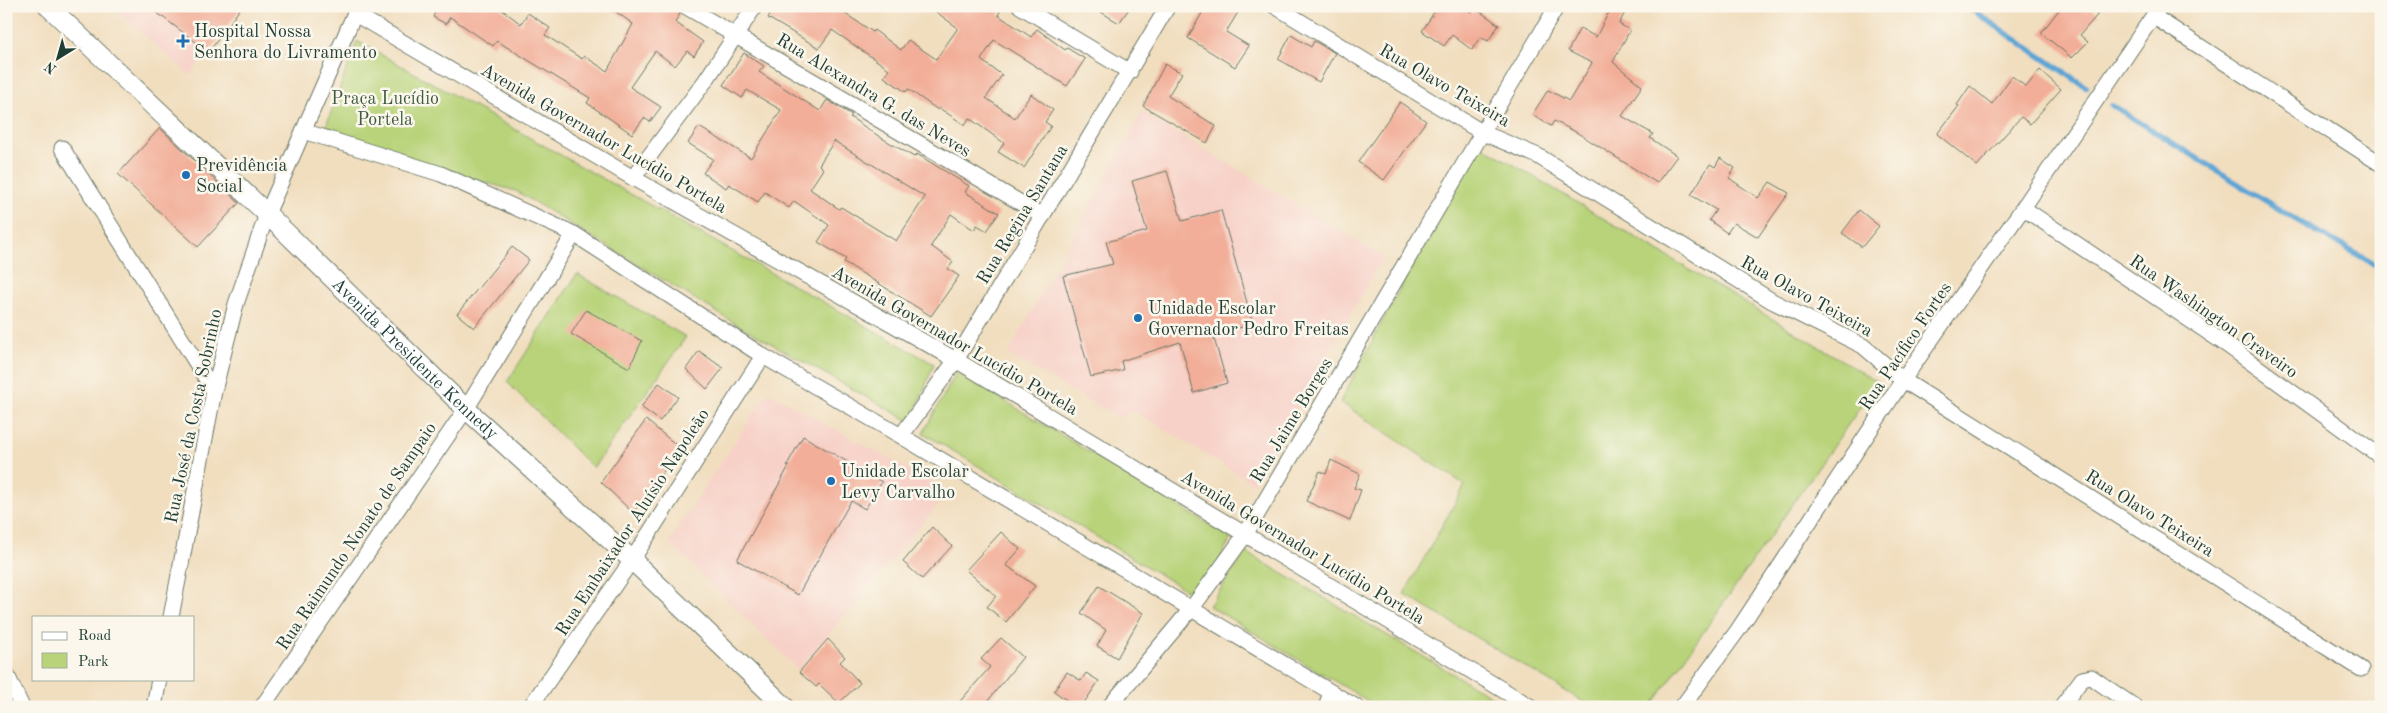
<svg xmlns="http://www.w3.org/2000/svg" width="2387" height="713" viewBox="0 0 2387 713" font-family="'Old Standard TT',serif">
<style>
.built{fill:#f7d1c8}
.green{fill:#b8d379;stroke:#6c8856}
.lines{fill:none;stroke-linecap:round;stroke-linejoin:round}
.stream{stroke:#5da5d4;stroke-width:5.5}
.building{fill:#f2ae98;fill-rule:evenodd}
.minor-casing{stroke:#687565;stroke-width:17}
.tertiary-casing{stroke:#687565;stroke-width:21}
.minor{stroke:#fff;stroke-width:15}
.tertiary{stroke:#fff;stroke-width:19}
.poi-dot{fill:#1f6fb2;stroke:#fbf7ec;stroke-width:2}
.labels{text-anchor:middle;stroke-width:5;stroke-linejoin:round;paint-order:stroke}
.poi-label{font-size:18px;fill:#1f3d34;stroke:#fbf7ec;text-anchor:start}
.street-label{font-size:18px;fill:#1f3d34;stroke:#fbf7ec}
.park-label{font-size:18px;fill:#3e5b42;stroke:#fbf7ec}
</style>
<rect width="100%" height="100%" fill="#fbf7ec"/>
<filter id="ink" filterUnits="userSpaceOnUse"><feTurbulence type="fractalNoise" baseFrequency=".02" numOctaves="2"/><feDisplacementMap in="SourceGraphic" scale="10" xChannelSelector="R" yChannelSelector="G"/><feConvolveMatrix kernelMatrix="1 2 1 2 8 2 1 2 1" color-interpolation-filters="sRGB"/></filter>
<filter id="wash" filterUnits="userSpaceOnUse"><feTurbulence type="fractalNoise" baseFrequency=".0096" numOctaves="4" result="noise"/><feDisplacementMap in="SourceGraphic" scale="20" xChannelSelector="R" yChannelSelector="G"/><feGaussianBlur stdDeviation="1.12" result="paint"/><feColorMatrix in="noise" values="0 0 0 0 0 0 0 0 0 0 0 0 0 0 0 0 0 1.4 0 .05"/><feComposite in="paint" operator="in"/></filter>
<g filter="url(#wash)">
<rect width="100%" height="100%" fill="#f1debf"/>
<path class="built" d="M111 6H240L190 75Z
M1142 112 1383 257 1254 484 1134 411 1119 418 1008 354Z
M768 392 949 492 798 670 669 542Z"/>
<path class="green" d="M357 41 934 364 911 422 733 322 516 191 322 137Z
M1477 143 1878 382 1651 707H1592L1404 594 1465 485 1340 402Z
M577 274 686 337 593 468 507 382Z
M957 372 1231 538 1199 598 923 433Z
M1246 552 1509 707H1378L1209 606Z"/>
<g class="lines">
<path class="stream" d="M1966 6 2086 87
M2112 105 2293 218 2381 268"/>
</g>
<g id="blocks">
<path class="building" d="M148 6H242L209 52Z
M435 6H497L521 24 528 13 550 28 545 35 582 59 584 56 607 71 633 24 608 6H668L680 14 675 22 703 42 694 56 687 51 675 66 655 51 630 87 661 107 650 122 644 118 632 134 587 103 590 98 497 41 493 46 450 17 446 24 433 17 437 8Z
M775 6H848L844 13 873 32 874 30 901 50 908 40 936 59 958 28 928 6H1003L998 15 1031 37 1037 29 1065 50 1067 48 1085 59 1067 86 994 40 981 60 1002 75 986 98 1015 118 1031 94 1053 110 1045 122 1051 126 1024 168 998 152 1004 143 969 118 965 125 939 108 938 110 908 89 906 92 884 77 889 69 832 30 819 48 768 18Z
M1091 6H1131L1119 23Z
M1206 6H1242L1226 32 1249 46 1235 67 1188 38Z
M1438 6H1463L1472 13 1475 8 1499 25 1488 41 1480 37 1472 50 1452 35 1444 46 1422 31Z
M1612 6H1628L1619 24 1630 30 1613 62 1642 86 1622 116 1653 134 1650 138 1677 156 1657 183 1576 132 1554 121 1551 126 1532 115 1548 90 1569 101 1592 63 1568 51 1580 28 1596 37Z
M2062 6H2089L2098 14 2080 35 2088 42 2072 58 2041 33Z
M1291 35 1311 47 1314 41 1335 53 1319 82 1278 59Z
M744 53 764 66 759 72 820 111 827 100 852 115 850 117 880 137 914 157 917 154 969 186 965 192 999 213 987 231 977 225 974 230 951 214 931 246 953 262 948 269 959 276 931 316 844 262 846 259 818 242 829 225 794 201 789 208 765 192 758 202 729 184 726 188 703 173 713 159 688 143 699 127 751 158 781 110 747 90 742 98 723 85ZM834 141 925 197 896 241 841 207 839 209 810 189 823 169 819 165Z
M1165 64 1182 73 1168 96 1216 126 1207 143 1143 106Z
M2040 70 2061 89 2030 124 2021 117 1977 166 1937 134 1959 106 1957 105 1970 86 1992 104 2012 76 2026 87Z
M1400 102 1426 121 1384 180 1358 162Z
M160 128 239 203 198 247 118 174Z
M1720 158 1735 168 1729 178 1758 198 1770 182 1789 193 1758 237 1734 223 1727 233 1709 220 1716 210 1691 195 1710 164 1715 167Z
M1167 171 1182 221 1221 210 1253 324 1213 335 1227 383 1194 393 1180 342 1121 361 1123 370 1091 377 1063 276 1113 264 1106 242 1147 231 1132 181Z
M1859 210 1879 226 1862 247 1842 233Z
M512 247 529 260 474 328 457 314Z
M586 310 642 341 629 368 571 334Z
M699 351 723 368 707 389 686 369Z
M659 383 678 397 660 421 641 407Z
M646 420 680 448 648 493 650 496 632 512 601 482Z
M803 436 882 482 865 509 851 501 798 595 737 560 789 466 787 465Z
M1331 460 1360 474 1354 488 1361 490 1350 521 1306 501 1320 471 1326 474Z
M932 527 952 546 922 579 903 562Z
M1001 532 1020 549 1006 565 1035 586 1006 622 987 607 996 596 966 570Z
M1099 586 1143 613 1117 658 1097 646 1106 630 1081 613Z
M1001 638 1023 657 983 707H955L990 667 981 659Z
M828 639 845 657 840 662 860 683 839 703 819 684 816 687 799 672Z
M1067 672 1081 681 1086 673 1099 681 1081 707H1076L1054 691Z"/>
</g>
</g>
<g filter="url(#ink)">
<use href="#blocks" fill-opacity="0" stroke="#687565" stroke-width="1"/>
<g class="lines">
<defs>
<path id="minor" d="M685 6 1043 216
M1020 6 1130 72
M1275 6 1483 133 1538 156 1772 301 1863 346 1903 380 2361 669
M355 14 633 178 956 360 1531 707
M2153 16 2381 164
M303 131 441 174 574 234 763 356 901 436 1356 707
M62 148 214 391
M633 178 706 80 755 6
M2023 208 2227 345 2381 457
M901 436 956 360 1168 6
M171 617 214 391 236 304 267 214 358 6
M6 673 22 707
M154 707 159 679
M262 707 466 409 574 234
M530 707 632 560 763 356
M1109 707 1192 608 1245 535 1557 6
M1326 707 1331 692
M1682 707 1738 630 1903 380 2023 208 2160 6
M2061 707 2082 679 2091 677 2135 707"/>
<g id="tertiary">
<path id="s1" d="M48 6 267 214 466 409 632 560 785 707"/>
</g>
</defs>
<use href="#minor" class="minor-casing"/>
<use href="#tertiary" class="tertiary-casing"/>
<use href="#minor" class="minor"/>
<use href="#tertiary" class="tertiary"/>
</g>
</g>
<g class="poi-dot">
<path d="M180.5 33.5h5v5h5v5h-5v5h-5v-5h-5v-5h5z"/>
<circle cx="186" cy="175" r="5"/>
<circle cx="1138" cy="318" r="5"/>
<circle cx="831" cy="481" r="5"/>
</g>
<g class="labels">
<g class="poi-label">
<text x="194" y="37">Hospital Nossa<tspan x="194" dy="21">Senhora do Livramento</tspan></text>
<text x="196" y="171">Previdência<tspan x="196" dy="21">Social</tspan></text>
<text x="1148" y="314">Unidade Escolar<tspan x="1148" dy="21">Governador Pedro Freitas</tspan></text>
<text x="841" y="477">Unidade Escolar<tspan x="841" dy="21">Levy Carvalho</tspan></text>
</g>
<g class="street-label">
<text transform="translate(1445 85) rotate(30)" y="6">Rua Olavo Teixeira</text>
<text transform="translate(874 95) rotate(31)" y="6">Rua Alexandra G. das Neves</text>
<text transform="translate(604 138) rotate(30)" y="6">Avenida Governador Lucídio Portela</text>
<text transform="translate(1022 214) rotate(-59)" y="6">Rua Regina Santana</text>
<text transform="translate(1807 296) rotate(29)" y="6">Rua Olavo Teixeira</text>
<text transform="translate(2214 316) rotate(35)" y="6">Rua Washington Craveiro</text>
<text transform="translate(955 340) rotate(30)" y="6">Avenida Governador Lucídio Portela</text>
<text transform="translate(1905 346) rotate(-56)" y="6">Rua Pacífico Fortes</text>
<text dy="6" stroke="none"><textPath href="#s1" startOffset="509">Avenida Presidente Kennedy</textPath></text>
<text transform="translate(193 416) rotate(-78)" y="6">Rua José da Costa Sobrinho</text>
<text transform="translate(1291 420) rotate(-59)" y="6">Rua Jaime Borges</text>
<text transform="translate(2150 513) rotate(32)" y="6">Rua Olavo Teixeira</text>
<text transform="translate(632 522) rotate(-57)" y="6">Rua Embaixador Aluísio Napoleão</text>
<text transform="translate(356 536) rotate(-56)" y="6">Rua Raimundo Nonato de Sampaio</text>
<text transform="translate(1303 547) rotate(31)" y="6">Avenida Governador Lucídio Portela</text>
</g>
<g class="park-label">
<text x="385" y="104">Praça Lucídio<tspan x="385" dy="21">Portela</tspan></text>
</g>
</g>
<rect width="2387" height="713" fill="none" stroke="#fbf7ec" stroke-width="25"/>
<rect x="32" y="616" width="162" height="65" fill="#fbf7ec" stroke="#a3ada2"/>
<rect x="42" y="632" width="25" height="8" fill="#ffffff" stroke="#a3ada2"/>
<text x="78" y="640" font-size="15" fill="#1f3d34">Road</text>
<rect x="42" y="653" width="25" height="15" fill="#b8d379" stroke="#a3ada2"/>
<text x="78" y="666" font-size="15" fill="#1f3d34">Park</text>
<g transform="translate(58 58) rotate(217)" stroke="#fbf7ec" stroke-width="4" paint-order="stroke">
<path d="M0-4L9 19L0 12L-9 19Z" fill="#1f3d34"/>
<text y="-8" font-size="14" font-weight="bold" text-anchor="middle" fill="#1f3d34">N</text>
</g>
</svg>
